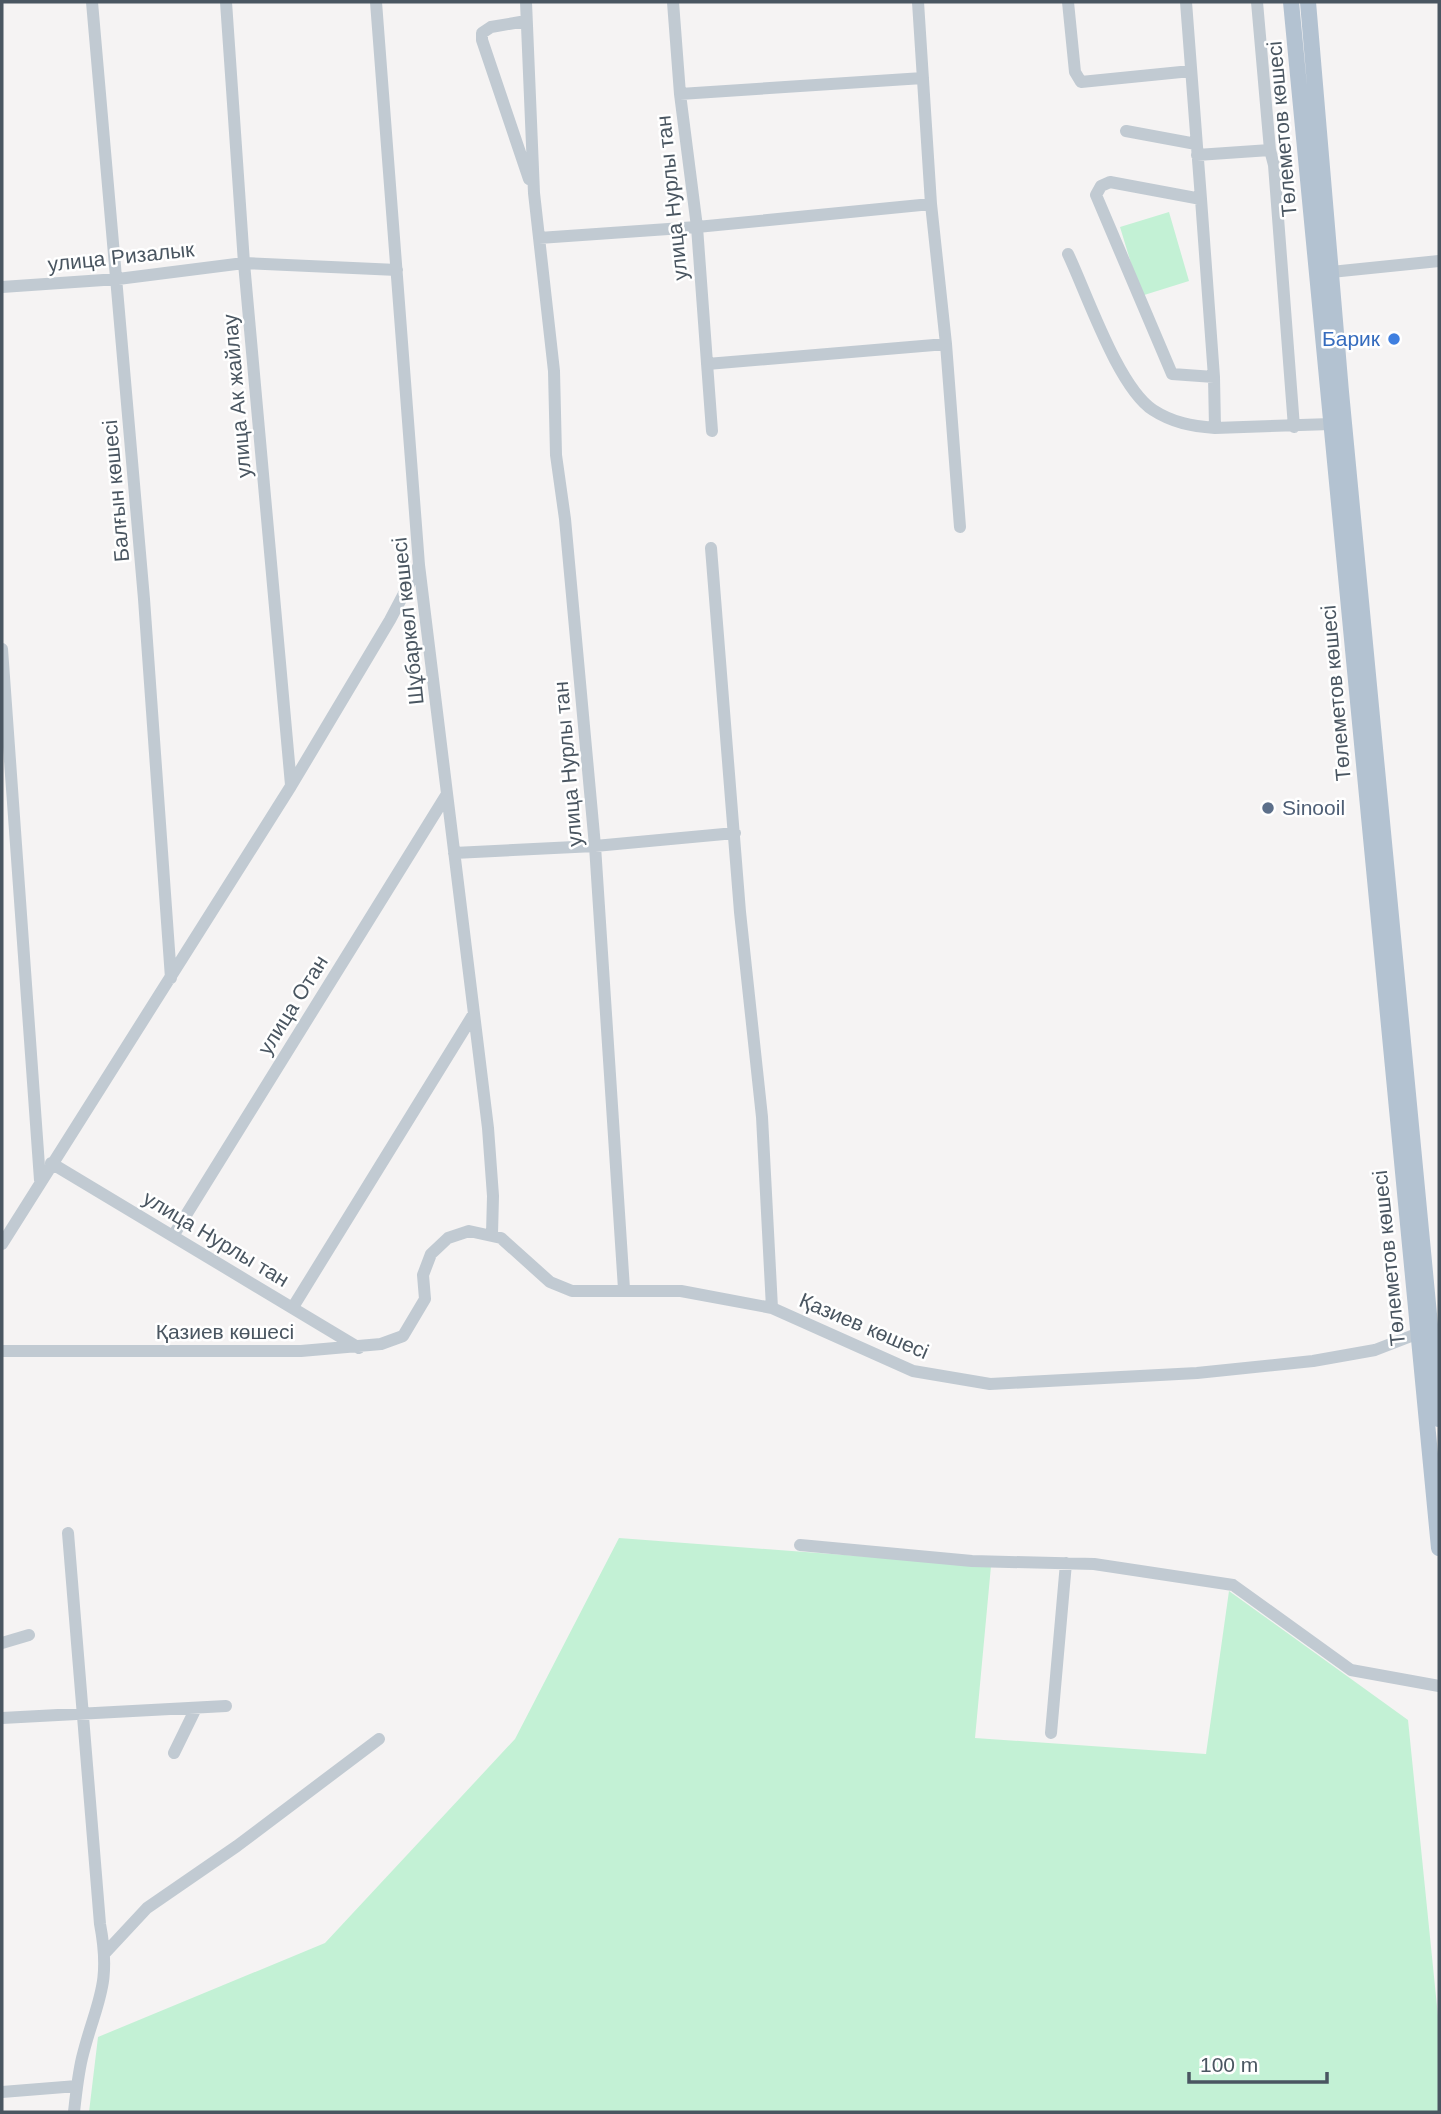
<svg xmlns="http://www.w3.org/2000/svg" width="1441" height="2114" viewBox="0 0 1441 2114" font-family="Arial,sans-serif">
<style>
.green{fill:#c3f1d5}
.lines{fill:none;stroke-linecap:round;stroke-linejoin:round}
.minor{stroke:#c1cad2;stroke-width:12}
.major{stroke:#b3c2d1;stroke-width:16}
.shop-dot{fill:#3f7fe0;stroke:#fff;stroke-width:2.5}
.service-dot{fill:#5c6f8a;stroke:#fff;stroke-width:2.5}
.labels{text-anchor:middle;stroke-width:5;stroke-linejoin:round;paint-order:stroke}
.street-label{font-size:21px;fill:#4a5661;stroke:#fff}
.shop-label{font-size:21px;fill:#366cbe;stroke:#fff;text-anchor:end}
.service-label{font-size:21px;fill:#4e5e75;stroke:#fff;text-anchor:start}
</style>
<rect width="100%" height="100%" fill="#f5f3f3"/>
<path class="green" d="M1169 212 1189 281 1141 296 1120 227Z
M619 1538 991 1566 975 1738 1206 1754 1229 1591 1408 1720 1439 2026V2112H89L98 2037 325 1943 515 1739Z"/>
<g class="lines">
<path class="minor" d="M92 2 144 599 171 978
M226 2 244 263 291 785
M376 2 419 565 488 1128 493 1196 492 1234
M526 2 534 193 554 371 556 455 565 519 595 846 624 1289
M673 2 680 94 697 227 712 431
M918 2 931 204
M1068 2 1075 72 1081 82 1191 71
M1186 2 1201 199
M1257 2 1270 150
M526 21 491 27 482 33V40L529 179
M680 94 923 78
M1126 131 1196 144
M1197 155 1270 150 1274 165 1294 427
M539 238 697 227 931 204 946 344
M1068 254C1087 294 1118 387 1153 410 1173 423 1192 426 1215 428
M1331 272 1439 261
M2 287 118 279 244 263 397 270
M707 364 946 344 960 527
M1214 377 1201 199 1110 182 1101 186 1096 195 1172 374 1214 377 1215 428 1331 424
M711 548 740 912 762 1117 772 1308
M2 649 40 1180
M454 853 595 846 735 833
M51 1163 359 1348
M173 1236 447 794
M2 1244 291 786 390 620 419 565
M293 1307 473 1015
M2 1351H301L381 1344 403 1336 425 1299 423 1275 431 1254 448 1238 469 1231 501 1238 550 1282 572 1291H681L772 1308 913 1371 990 1384 1197 1373 1313 1361 1375 1350 1419 1333 1439 1330
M68 1533 100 1924C112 1987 96 2001 82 2058 78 2075 76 2094 74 2112
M800 1545 972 1561 1094 1564 1233 1585 1351 1670 1439 1686
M2 1643 29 1635
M2 1718 226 1706
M1051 1733 1066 1563
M174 1753 196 1708
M106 1952 147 1908 237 1846 379 1739
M2 2092 77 2086"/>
<path class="major" d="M1291 2 1439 1548
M1308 2 1341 392 1439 1419"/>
</g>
<circle class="shop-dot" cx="1394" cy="339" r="7"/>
<circle class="service-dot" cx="1268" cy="808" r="7"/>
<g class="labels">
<g class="street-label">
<text transform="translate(1282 129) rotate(-95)" y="7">Төлеметов көшесі</text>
<text transform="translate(672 198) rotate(-96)" y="7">улица Нурлы тан</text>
<text transform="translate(121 257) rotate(-6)" y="7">улица Ризалык</text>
<text transform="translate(237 396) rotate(-95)" y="7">улица Ак жайлау</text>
<text transform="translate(116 491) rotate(-95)" y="7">Балғын көшесі</text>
<text transform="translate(408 621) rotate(-96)" y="7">Шұбаркөл көшесі</text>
<text transform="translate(1336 693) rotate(-95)" y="7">Төлеметов көшесі</text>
<text transform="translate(568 764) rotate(-95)" y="7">улица Нурлы тан</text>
<text transform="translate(293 1005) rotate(-58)" y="7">улица Отан</text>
<text transform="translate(216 1239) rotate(31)" y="7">улица Нурлы тан</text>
<text transform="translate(1389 1258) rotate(-96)" y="7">Төлеметов көшесі</text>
<text transform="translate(864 1326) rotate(23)" y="7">Қазиев көшесі</text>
<text x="225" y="1339">Қазиев көшесі</text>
</g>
<g class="shop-label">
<text x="1380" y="346">Барик</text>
</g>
<g class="service-label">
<text x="1282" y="815">Sinooil</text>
</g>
</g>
<rect width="1441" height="2114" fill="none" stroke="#4a5661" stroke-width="7"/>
<path d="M1189 2072v10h138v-10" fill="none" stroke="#4a5661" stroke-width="3.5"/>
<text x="1200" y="2072" font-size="21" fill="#4a5661" stroke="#ffffff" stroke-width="5" paint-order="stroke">100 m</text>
</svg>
